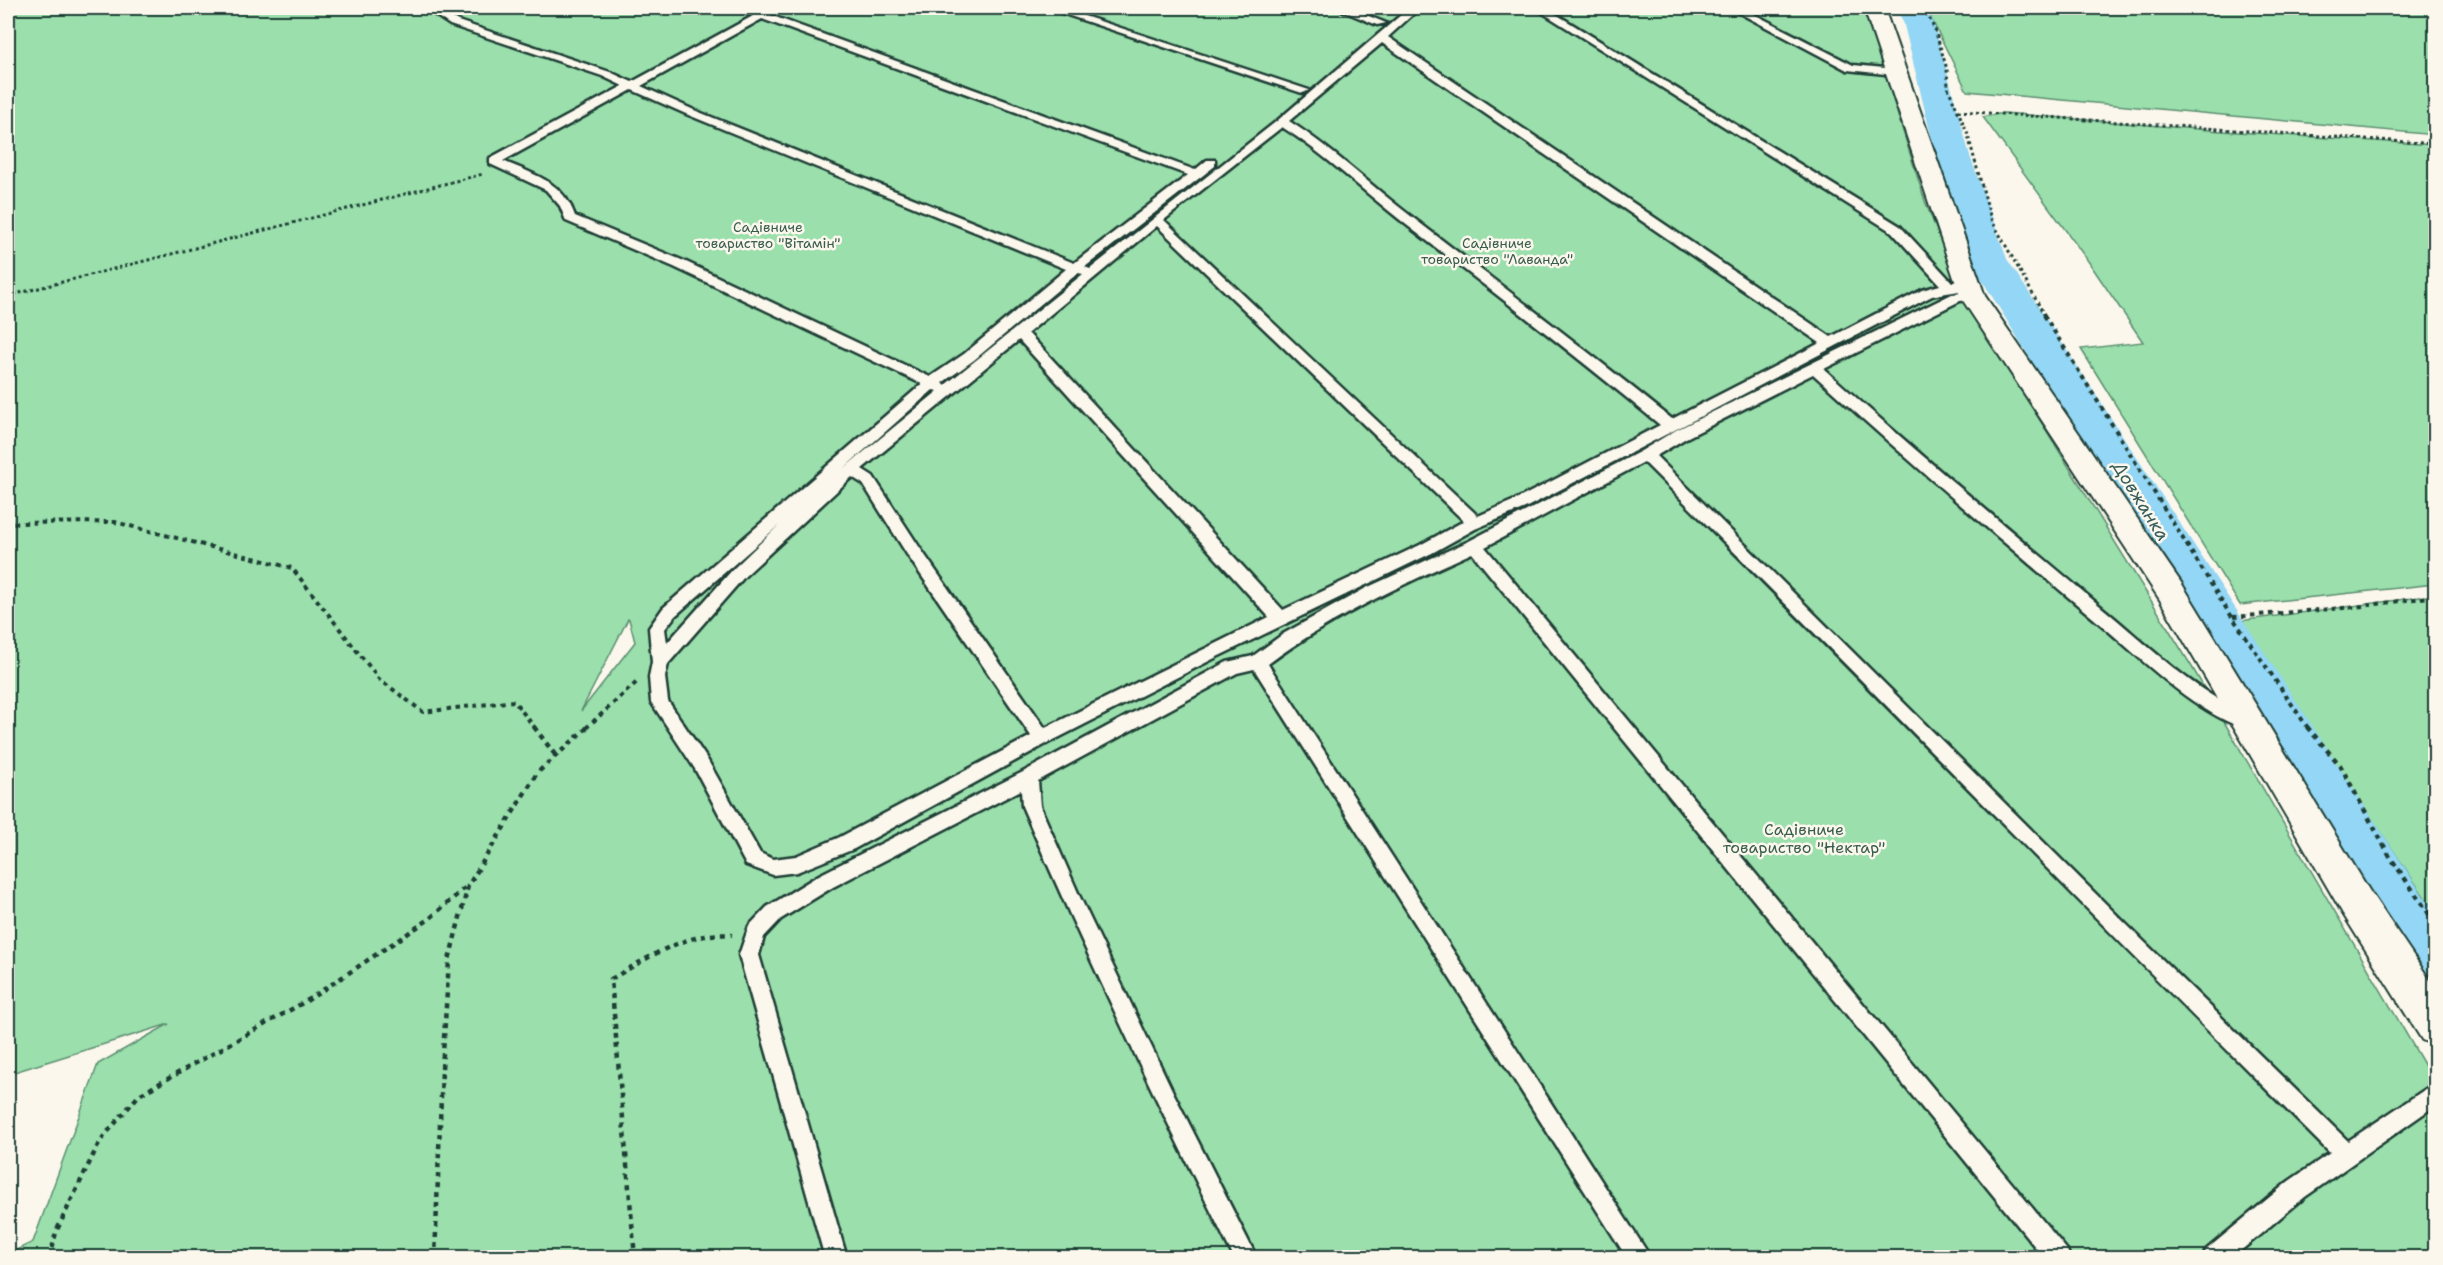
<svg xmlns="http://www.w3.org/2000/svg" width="2443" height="1265" viewBox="0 0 2443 1265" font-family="'Shantell Sans',sans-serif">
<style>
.green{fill:#9adfac;stroke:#5c8e70;stroke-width:1.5;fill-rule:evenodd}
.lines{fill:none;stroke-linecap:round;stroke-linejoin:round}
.river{fill:#93d6f5;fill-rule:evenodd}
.service-casing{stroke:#1f3d34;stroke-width:5}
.minor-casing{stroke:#1f3d34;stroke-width:4}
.path-far2{stroke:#1f3d34;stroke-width:3;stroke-dasharray:3 3;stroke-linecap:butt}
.path-far1{stroke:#1f3d34;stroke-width:4;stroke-dasharray:4.5 4.5;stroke-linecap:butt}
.path{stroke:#1f3d34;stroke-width:4.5;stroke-dasharray:5 5;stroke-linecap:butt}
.service{fill:#fbf7ec;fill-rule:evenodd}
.minor{fill:#fbf7ec;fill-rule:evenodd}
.labels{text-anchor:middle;stroke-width:5;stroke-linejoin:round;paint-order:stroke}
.far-park-label{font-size:14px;fill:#385d4c;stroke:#fbf7ec}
.park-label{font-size:16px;fill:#385d4c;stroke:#fbf7ec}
.water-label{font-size:18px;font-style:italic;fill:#365c5b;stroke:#fbf7ec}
</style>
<rect width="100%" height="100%" fill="#fbf7ec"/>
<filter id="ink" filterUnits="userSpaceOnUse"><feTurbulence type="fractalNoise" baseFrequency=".0167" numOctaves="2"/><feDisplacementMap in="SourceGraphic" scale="12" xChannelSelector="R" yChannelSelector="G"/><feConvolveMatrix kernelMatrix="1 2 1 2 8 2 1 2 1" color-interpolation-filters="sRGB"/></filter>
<g filter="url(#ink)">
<path class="green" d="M8 8H1864L1925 201 1961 292 2192 667 2435 1083V1257H8V1254L33 1242 98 1064 169 1024 8 1074ZM629 619 635 642 581 711 628 619Z
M1926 8H2435V135L1967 91Z
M2004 113 2221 131 2435 145V584L2240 605 2081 349 2143 342 2088 261 1983 117Z
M2070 377 2094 399 2103 421 2119 445 2116 455 2098 452 2068 434 2058 415 2056 393 2062 379Z
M2109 459 2126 464 2150 493 2155 510 2175 526 2190 544 2218 594 2217 621 2206 630 2118 494 2120 488 2098 471 2097 467Z
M2435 595H2436L2435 913 2239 621Z
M2254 674 2267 683 2325 754 2375 841 2435 928V1017L2245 697 2246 679Z"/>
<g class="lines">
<path class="river" d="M1895 8H1925L1933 21 1970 156 2007 259 2436 915V993L2416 985 1969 259 1936 156 1903 21Z"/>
<defs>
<path id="service" d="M440 8H450L446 14 458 21 610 72 632 82 753 16 737 10 736 8H749L761 12 768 8H780L770 15 1195 170 1207 160H1215V166L1085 267 1090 269 1278 120 1409 8H1420L1388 37 1831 337 1922 290 1940 285 1892 232 1535 8H1546L1900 226 1952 282 1969 281 1976 285C1969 291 1942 293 1932 296L1525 508 1475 529 1432 553 1217 657 1048 743 854 849 797 872 773 875 746 865 695 769 651 702 649 677 652 662 649 628 663 608 922 384 674 267 566 221 560 206 546 190 490 164V158L623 86 602 76 450 25 435 15ZM762 19 1188 175 1074 263 694 110 641 86ZM1382 43 1820 343 1672 419C1587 350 1499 284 1412 217 1370 185 1333 149 1289 121ZM632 90 686 114 1066 269 964 354 930 377 684 261 575 216C564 182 533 174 503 161ZM1282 127C1326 155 1363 191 1404 223 1490 289 1576 356 1660 425L1515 500 1478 516 1164 220ZM1157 226 1464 521 1420 545 1283 610 1028 333ZM1078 273 1083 274 945 385 942 383 974 360ZM1019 340 1269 617 1045 728 920 548 873 476 862 469ZM933 390 938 391 843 469ZM852 477 863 484 908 556 1031 736 840 837 796 856 773 859 760 853 707 759 668 701 665 677 668 664 745 576ZM779 525 734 568 667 643 665 629 675 616Z
M1046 8H1060L1309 90 1303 93 1299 92Z
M1336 8H1349L1386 23 1377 25Z
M1730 8H1742L1853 65 1895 69 1900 72 1895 75 1847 70Z
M1973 292 1980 296 1978 299 1960 301 1824 369C1914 450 2006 527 2099 605 2147 644 2195 693 2252 717L2255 722 2252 727 2246 729C2191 711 2137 654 2092 617 1997 537 1904 457 1813 374L1686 438 1656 456 2126 924 2348 1141 2436 1082V1105L2305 1197 2232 1258H2203L2206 1250 2289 1181 2330 1153C2100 924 1874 691 1644 462L1485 547 2067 1250 2070 1258H2044L1472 553C1402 585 1331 617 1268 664L1651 1258H1627L1254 669 1237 673 1038 781 1040 806 1079 895 1174 1094 1257 1258H1234C1160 1109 1088 959 1022 806L1021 790 833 887 781 919 764 937 759 955 847 1258H825L739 955 749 926 767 907 819 875 1023 772 1227 662 1253 656 1283 634 1366 588 1469 541 1641 451 1676 430 1952 294Z"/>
<path id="minor" d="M1864 8H1884L1985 296 2182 584 2369 890 2436 989V1046L2422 1040 2343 914 2160 600 1960 296Z"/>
</defs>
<use href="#service" class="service-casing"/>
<use href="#minor" class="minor-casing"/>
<path class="path-far2" d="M1924 8 1935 30 1947 69 1948 88 1967 132 1991 219 2045 316
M1958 111 2436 144
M8 296 483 174"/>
<path class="path-far1" d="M2044 315 2226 608 2308 728
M8 508 11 523 115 522 292 568 379 679 423 712 514 701 535 728
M2233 617 2355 607 2436 596
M586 728 637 682"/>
<path class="path" d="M534 727 556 756
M2307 727 2340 765 2390 857 2436 924
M50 1258 56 1232 100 1141 139 1095 308 1000 428 920 467 886
M435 1258 442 1069 449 960 468 886 537 773 588 727
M635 1258 611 979C648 958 688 930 732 935"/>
<use href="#service" class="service"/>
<use href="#minor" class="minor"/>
</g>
</g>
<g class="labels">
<g class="far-park-label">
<text x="768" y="232">Садівниче<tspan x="768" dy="16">товариство "Вітамін"</tspan></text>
<text x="1497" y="248">Садівниче<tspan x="1497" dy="16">товариство "Лаванда"</tspan></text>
</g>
<g class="park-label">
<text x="1804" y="835">Садівниче<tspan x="1804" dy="18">товариство "Нектар"</tspan></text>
</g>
<g class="water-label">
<text transform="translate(2141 501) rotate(58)" y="6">Довжанка</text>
</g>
</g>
<rect width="2443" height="1265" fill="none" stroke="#fbf7ec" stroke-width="30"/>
<rect x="15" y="15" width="2413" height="1235" fill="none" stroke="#1f3d34" stroke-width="2" filter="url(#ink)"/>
</svg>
